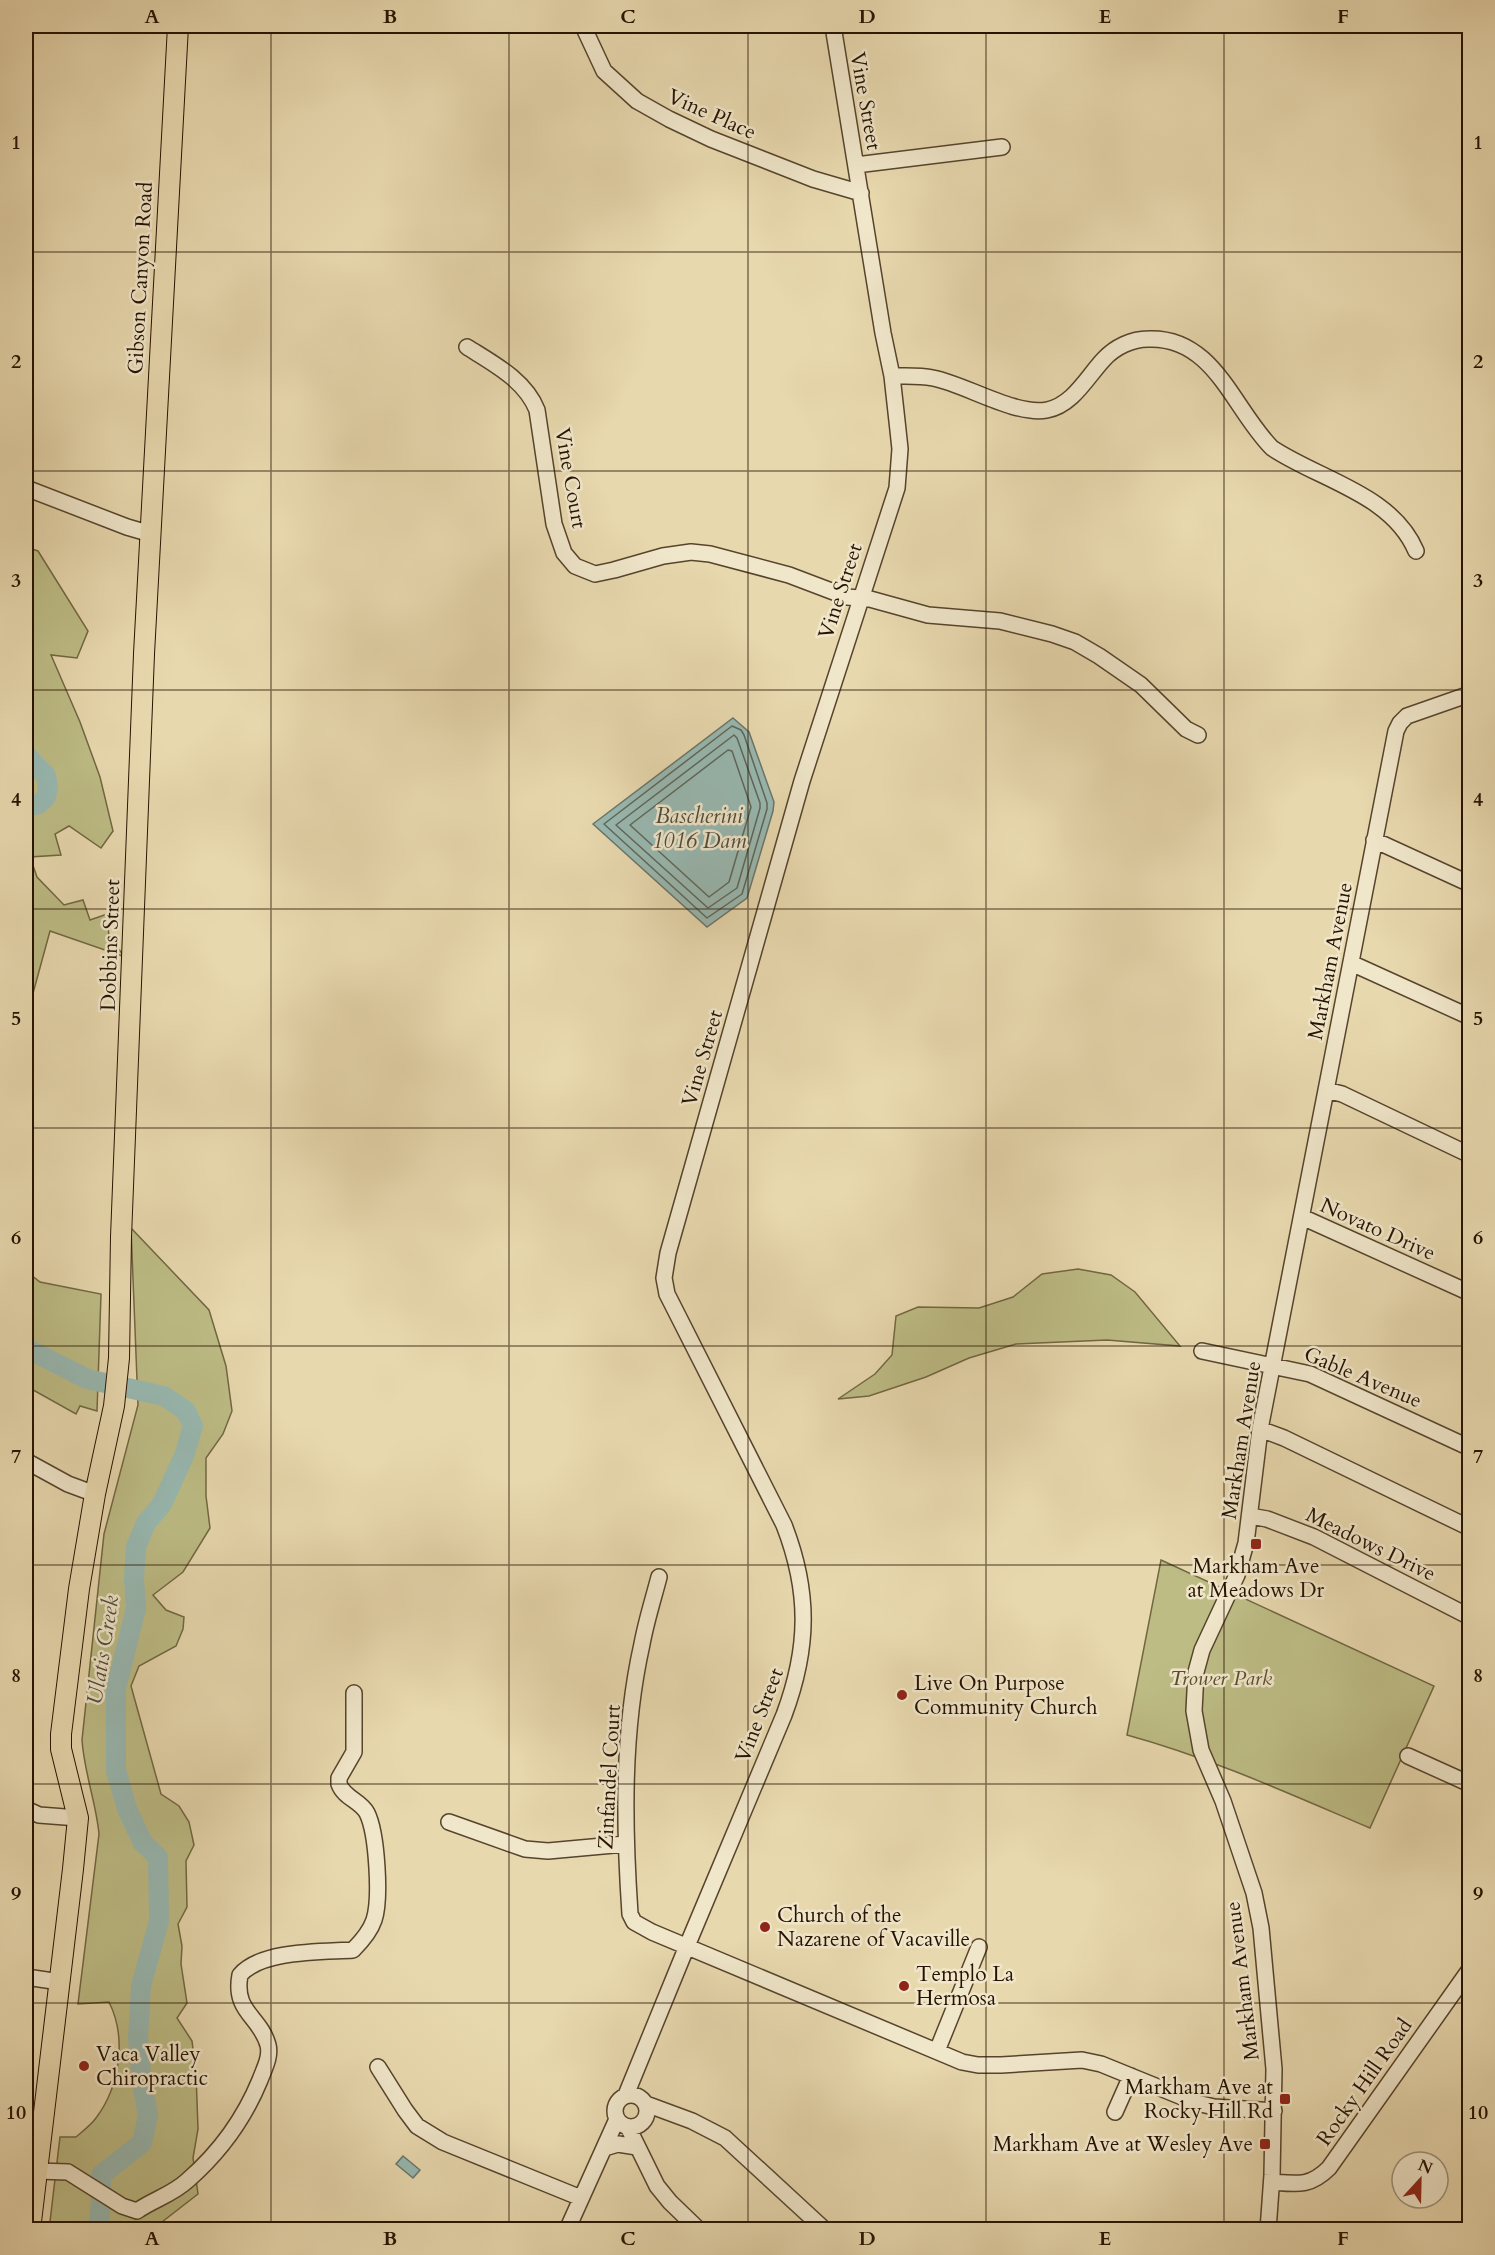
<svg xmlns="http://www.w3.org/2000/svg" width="1495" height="2255" viewBox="0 0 1495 2255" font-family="Cardo,serif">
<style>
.green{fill:#bdbc85;stroke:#716742;stroke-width:1.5}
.water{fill:#98b9b2;stroke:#6a766b;stroke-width:1.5}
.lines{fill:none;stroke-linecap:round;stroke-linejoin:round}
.shore{stroke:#5e6659;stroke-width:1.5}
.river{stroke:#98b9b2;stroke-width:20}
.minor-casing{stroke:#56442c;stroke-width:18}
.major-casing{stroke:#251200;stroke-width:22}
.minor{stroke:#f0e6ca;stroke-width:15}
.major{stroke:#e8d8ae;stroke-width:20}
.grid{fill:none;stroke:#251200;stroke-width:1.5;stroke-opacity:0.55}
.poi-dot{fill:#8f2418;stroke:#f0e6ca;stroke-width:2}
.labels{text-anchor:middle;stroke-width:5;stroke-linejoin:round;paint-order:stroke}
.street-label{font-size:21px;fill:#251200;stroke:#f0e6ca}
.poi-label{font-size:21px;fill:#251200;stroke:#f0e6ca;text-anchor:start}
.park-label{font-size:21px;font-style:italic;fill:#5a4e2f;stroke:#f0e6ca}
.water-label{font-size:22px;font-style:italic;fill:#4d4c3e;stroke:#f0e6ca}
.neatline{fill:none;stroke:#251200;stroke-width:2}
.grid-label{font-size:20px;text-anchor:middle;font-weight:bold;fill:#251200}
</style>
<rect width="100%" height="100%" fill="#e8d8ae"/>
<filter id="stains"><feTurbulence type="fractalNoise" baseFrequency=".00333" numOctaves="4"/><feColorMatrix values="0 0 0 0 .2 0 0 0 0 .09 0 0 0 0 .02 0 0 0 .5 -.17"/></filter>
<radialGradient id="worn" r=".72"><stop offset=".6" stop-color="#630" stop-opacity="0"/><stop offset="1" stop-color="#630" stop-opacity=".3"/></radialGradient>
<path class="green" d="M26 547 38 551 88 631 77 658 51 655 80 722 100 777 113 831 101 848 69 826 55 834 61 855 30 857 37 877 64 905 83 900 90 920 107 914 109 937 125 957 50 931 26 1019Z
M131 1228 209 1310 226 1366 232 1411 223 1434 206 1458V1496L210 1528 183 1572 153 1595 166 1610 184 1617 183 1629 176 1646 139 1666 131 1686 161 1794 179 1806 189 1822 194 1845 186 1861 187 1907 178 1924 182 1946 181 1964 187 2003 177 2018 192 2041 196 2073 198 2129 193 2158 198 2194 162 2222 157 2229 49 2230 60 2137H76C83 2131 91 2125 96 2118 120 2086 127 2038 109 2002L78 2004 99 1834C96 1802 84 1772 82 1740L104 1534 138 1405Z
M1078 1269 1111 1275 1135 1292 1180 1346 1107 1340 1016 1344 969 1358 926 1377 869 1396 838 1399 875 1374 892 1355 896 1316 918 1307 979 1308 1013 1297 1042 1274Z
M26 1271 40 1282 101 1294 97 1411 80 1406 76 1414 26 1386Z
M1161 1560 1434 1686 1370 1828C1290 1794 1211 1758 1127 1735Z"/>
<path class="water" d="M733 718 749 732 774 802 773 811 747 898 707 927 593 824Z
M403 2156 420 2170 413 2178 396 2164Z"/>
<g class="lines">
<path class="shore" d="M732 726 741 730 744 735 767 803V809L742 894 707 918 604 824Z
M734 735 737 738 760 803V808L737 888 708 908 616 825Z
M728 750 732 751 751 807 729 882 709 897 630 825Z"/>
<path class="river" d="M26 755 46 776 48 787 46 797 39 804 26 806
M26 1348 87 1379 164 1396 186 1411 193 1426 184 1456 162 1504 146 1523 136 1547 134 1579 136 1608 116 1689V1770L127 1809 143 1843 158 1857 159 1921 141 1986 138 2038 142 2083 148 2115 142 2143 101 2175V2203L98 2230"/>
<defs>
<path id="minor" d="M583 26 604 71 637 101 669 119 711 139 813 179 861 193
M856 165 1002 147
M467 347C494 364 525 380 537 410L554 524 564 553 575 566 595 574 614 570 663 556 691 552 710 554 789 575 847 597 870 599 928 615 1000 621 1052 634 1075 642 1099 656 1141 685 1186 729 1198 735
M892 376C906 376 919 375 933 378 965 384 1015 416 1047 410 1073 405 1087 377 1104 359 1115 347 1132 339 1148 339 1214 336 1233 409 1272 448 1320 480 1392 494 1416 551
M26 488 127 527 151 534
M1374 840 1470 884
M1351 963 1470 1017
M1326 1090 1342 1094 1470 1155
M1302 1217 1470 1293
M1202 1351 1310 1374 1468 1447 1470 1450
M1260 1429 1284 1438 1470 1528
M26 1461 68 1484 95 1494
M1250 1516 1267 1519 1314 1537 1470 1617
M659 1577C653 1600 646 1622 642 1644 622 1733 624 1825 630 1914L634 1922 652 1932 962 2062 978 2065H1001L1082 2060 1101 2064 1197 2103 1214 2107 1274 2111
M1408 1756 1470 1784
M26 1809 39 1815 78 1818
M449 1822 525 1849 548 1851 625 1844
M26 1977 60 1982
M937 2051 979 1947
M378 2067 405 2110 417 2126 443 2142 581 2198
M615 2111a16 16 0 1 1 32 0a16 16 0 1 1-32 0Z
M626 2095 687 1946 784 1715C809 1648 810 1592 784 1525L667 1294 664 1278 668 1253 802 781 897 488 900 449 897 421 892 376 883 333 833 26
M646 2104 692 2121 725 2138 825 2230
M1115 2112 1131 2076
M628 2127 657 2186 670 2202 699 2230
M608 2147 618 2144 637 2147
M37 2171 68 2172 122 2206 137 2211C154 2199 172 2195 188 2180 220 2152 244 2119 260 2080 264 2069 271 2057 268 2045 260 2016 233 2012 240 1975 261 1950 322 1952 353 1950 362 1941 370 1932 374 1920 381 1899 377 1833 367 1813 361 1801 344 1798 339 1784V1778L354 1752V1693
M1272 2182C1297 2184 1310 2187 1329 2168L1470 1969
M567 2230 617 2119
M1268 2230 1272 2175 1274 2069 1261 1928 1254 1893 1223 1801 1201 1750 1194 1711 1196 1672 1202 1650 1237 1575 1246 1543 1260 1429 1396 731 1400 723 1407 716 1470 694"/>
<path id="major" d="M30 2230 73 1869 78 1818 61 1749V1734L79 1589 95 1494 114 1406 119 1358 121 1237 144 654 178 26"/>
</defs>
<use href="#minor" class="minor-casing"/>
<use href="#major" class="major-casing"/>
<use href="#minor" class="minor"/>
<use href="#major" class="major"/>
</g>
<path class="grid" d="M271 26V2230M509 26V2230M748 26V2230M986 26V2230M1224 26V2230M26 252H1470M26 471H1470M26 690H1470M26 909H1470M26 1128H1470M26 1346H1470M26 1565H1470M26 1784H1470M26 2003H1470"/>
<g class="poi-dot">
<rect x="1250" y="1538" width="12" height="12" rx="3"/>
<circle cx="902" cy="1695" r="6"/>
<circle cx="765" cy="1927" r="6"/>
<circle cx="904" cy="1986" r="6"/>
<circle cx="84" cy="2066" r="6"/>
<rect x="1279" y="2093" width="12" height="12" rx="3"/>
<rect x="1259" y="2138" width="12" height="12" rx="3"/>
</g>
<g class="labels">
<g class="street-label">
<text transform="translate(866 101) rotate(80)" y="7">Vine Street</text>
<text transform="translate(712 114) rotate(24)" y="7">Vine Place</text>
<text transform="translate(140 278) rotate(-87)" y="7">Gibson Canyon Road</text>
<text transform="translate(571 478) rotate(80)" y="7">Vine Court</text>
<text transform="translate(840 591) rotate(-72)" y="7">Vine Street</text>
<text transform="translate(110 945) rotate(-88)" y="7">Dobbins Street</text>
<text transform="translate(1330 961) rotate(-79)" y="7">Markham Avenue</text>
<text transform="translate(702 1058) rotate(-74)" y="7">Vine Street</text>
<text transform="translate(1378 1229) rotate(24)" y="7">Novato Drive</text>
<text transform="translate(1363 1377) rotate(23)" y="7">Gable Avenue</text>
<text transform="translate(1241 1440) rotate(-81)" y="7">Markham Avenue</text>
<text transform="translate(1371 1544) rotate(26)" y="7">Meadows Drive</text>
<text transform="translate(759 1715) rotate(-69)" y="7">Vine Street</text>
<text transform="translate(609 1777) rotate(-87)" y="7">Zinfandel Court</text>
<text transform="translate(1242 1981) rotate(-97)" y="7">Markham Avenue</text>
<text transform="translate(1364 2082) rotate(-55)" y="7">Rocky Hill Road</text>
</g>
<g class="poi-label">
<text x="1256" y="1573" text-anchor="middle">Markham Ave<tspan x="1256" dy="24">at Meadows Dr</tspan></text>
<text x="914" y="1690">Live On Purpose<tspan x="914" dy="24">Community Church</tspan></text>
<text x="777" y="1922">Church of the<tspan x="777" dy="24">Nazarene of Vacaville</tspan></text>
<text x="916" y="1981">Templo La<tspan x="916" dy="24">Hermosa</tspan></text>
<text x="96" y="2061">Vaca Valley<tspan x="96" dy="24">Chiropractic</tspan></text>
<text x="1273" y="2094" text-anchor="end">Markham Ave at<tspan x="1273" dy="24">Rocky Hill Rd</tspan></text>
<text x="1253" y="2151" text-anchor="end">Markham Ave at Wesley Ave</text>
</g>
<g class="park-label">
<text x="1221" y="1685">Trower Park</text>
</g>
<g class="water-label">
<text x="699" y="823">Bascherini<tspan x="699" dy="25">1016 Dam</tspan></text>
<text transform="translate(102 1650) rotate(-81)" y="8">Ulatis Creek</text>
</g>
</g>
<rect width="1495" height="2255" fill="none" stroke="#e8d8ae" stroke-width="66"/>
<g transform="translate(1420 2180) rotate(22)"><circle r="28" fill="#f0e6ca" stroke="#9f9179" stroke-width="1.5"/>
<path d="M0-4.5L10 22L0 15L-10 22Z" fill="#8f2418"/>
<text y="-9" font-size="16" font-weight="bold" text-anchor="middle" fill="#251200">N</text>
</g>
<rect x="33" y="33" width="1429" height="2189" class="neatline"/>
<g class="grid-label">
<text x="152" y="23">A</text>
<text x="390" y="23">B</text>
<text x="628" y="23">C</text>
<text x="867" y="23">D</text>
<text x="1105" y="23">E</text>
<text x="1343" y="23">F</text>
<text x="16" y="149">1</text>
<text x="1478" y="149">1</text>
<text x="16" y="368">2</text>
<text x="1478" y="368">2</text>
<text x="16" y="587">3</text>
<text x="1478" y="587">3</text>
<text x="16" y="806">4</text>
<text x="1478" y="806">4</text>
<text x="16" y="1025">5</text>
<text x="1478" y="1025">5</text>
<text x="16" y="1244">6</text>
<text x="1478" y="1244">6</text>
<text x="16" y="1463">7</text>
<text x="1478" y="1463">7</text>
<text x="16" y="1682">8</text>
<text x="1478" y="1682">8</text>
<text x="16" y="1900">9</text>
<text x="1478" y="1900">9</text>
<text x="16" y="2119">10</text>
<text x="1478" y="2119">10</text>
<text x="152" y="2245">A</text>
<text x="390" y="2245">B</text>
<text x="628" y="2245">C</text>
<text x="867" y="2245">D</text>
<text x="1105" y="2245">E</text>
<text x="1343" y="2245">F</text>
</g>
<rect width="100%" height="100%" filter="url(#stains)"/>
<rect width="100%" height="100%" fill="url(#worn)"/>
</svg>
